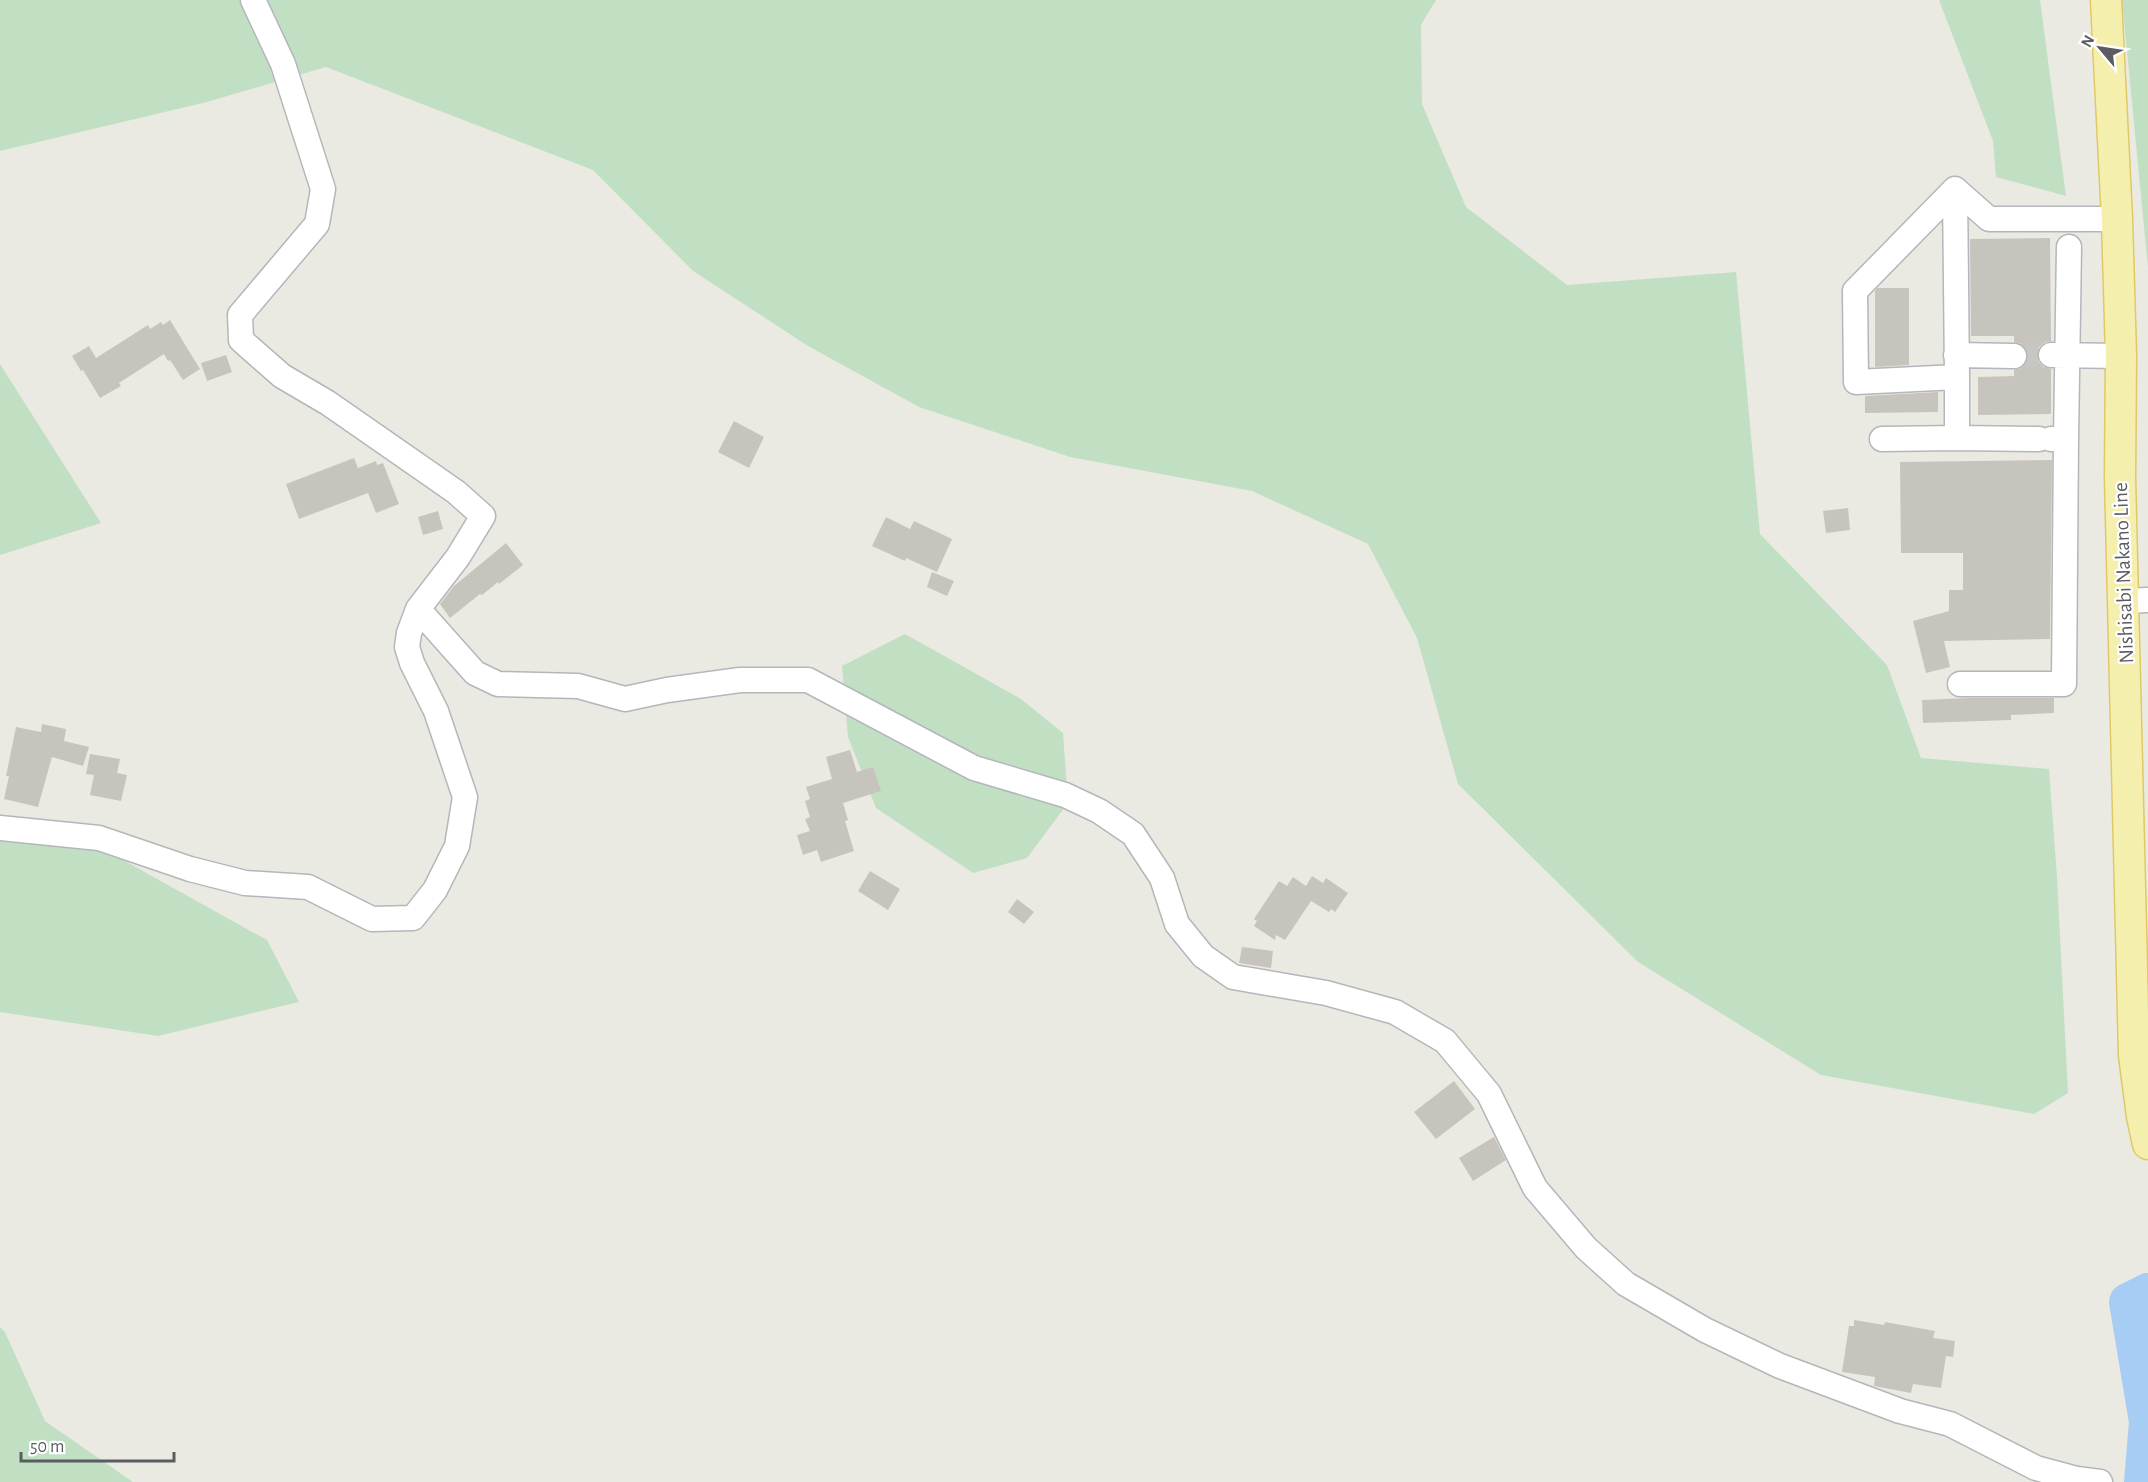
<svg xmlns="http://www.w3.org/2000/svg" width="2148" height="1482" viewBox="0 0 2148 1482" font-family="'Alegreya Sans',sans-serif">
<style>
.green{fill:#c1e0c3}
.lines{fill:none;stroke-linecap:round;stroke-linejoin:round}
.river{stroke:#a8cdf5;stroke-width:38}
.building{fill:#c7c4be}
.minor-tunnel{stroke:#c7c6c2;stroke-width:24;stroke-dasharray:24 12;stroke-linecap:butt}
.minor-casing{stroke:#b4b6bb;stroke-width:27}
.major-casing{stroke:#e0c866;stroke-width:33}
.minor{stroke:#fff;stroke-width:24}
.major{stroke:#f5efad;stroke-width:30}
.labels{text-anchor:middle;stroke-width:4.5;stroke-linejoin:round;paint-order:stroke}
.street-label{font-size:21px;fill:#5a5c61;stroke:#fff}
</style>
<rect width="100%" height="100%" fill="#ebeae2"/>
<path class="green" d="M0 0H1436L1421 25 1422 104 1466 207 1567 285 1736 272 1760 534 1887 665 1921 758 2049 769 2057 877 2068 1093 2034 1114 1821 1075 1638 962 1458 784 1417 638 1368 544 1252 491 1070 457 919 407 808 346 693 271 593 170 326 67 207 102 0 151Z
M1939 0H2040L2066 196 1996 177 1993 141Z
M2122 0H2148V311V268Z
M0 364 101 523 0 555Z
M905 634 1021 699 1063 733 1068 803 1027 858 973 873 876 808 848 737 842 666Z
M0 815 62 826 267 940 299 1002 158 1036 0 1012Z
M0 1327 5 1332 45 1421 133 1482H0Z"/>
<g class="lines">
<path class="river" d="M2143 1482 2148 1422 2128 1302 2148 1292"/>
</g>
<path class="building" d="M2050 238 2051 341 2045 342 2039 347 2037 355 2038 361 2043 367 2051 369V414L1978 415V377L2014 376V370L2021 368 2026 364 2028 356 2027 350 2022 344 2014 342V336H1971L1970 239Z
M1877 288H1909V365L1875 367V291Z
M170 320 200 369 183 380 170 360 168 361 164 354 119 383 121 386 100 398 83 370 81 371 72 356 89 346 96 358 148 325 150 329 161 322 163 325Z
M226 355 232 372 207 381 201 363Z
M1938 392V412L1865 413V396Z
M734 421 764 437 749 468 718 452Z
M354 458 358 468 376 461 377 465 383 463 399 504 376 513 368 493 299 519 286 484Z
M2052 460 2050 639 1944 641 1950 667 1926 673 1913 621 1949 611V590H1963V553H1901L1900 462Z
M1848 508 1850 530 1826 533 1823 511Z
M438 511 443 529 423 535 418 517Z
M886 517 910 529 914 521 952 539 937 572 906 558 905 561 872 546Z
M506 543 523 565 499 584 498 582 482 595 480 594 450 618 440 604 454 586Z
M932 572 954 581 947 596 927 587Z
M1969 698H2054V713L2011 715V720L1923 723 1922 700Z
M42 724 66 729 64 741 89 747 83 766 52 757 38 807 4 799 9 776H6L16 727 41 732Z
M850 750 857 772 873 767 881 791 843 803 848 820 845 821 854 851 821 862 817 850 803 855 797 835 810 831 805 819 810 817 805 801 810 799 806 787 832 779 826 757Z
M90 754 120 759 117 773 127 775 121 801 90 795 94 775 86 774Z
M870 871 900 889 888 910 858 891Z
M1312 876 1323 883 1326 878 1348 893 1335 912 1331 909 1329 912 1311 901 1285 940 1276 935 1275 940 1254 926 1257 921 1254 919 1279 881 1287 886 1293 877 1306 886Z
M1017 899 1034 912 1024 924 1008 912Z
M1242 947 1273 951 1271 968 1239 963Z
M1454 1081 1475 1109 1436 1139 1414 1112Z
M1494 1137 1506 1160 1473 1181 1459 1158Z
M1854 1320 1884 1325 1885 1322 1935 1331 1933 1338 1955 1341 1953 1357 1946 1356 1941 1388 1913 1384 1911 1393 1874 1386 1875 1377 1842 1372 1849 1326H1854Z"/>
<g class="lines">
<path class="minor-tunnel" d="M2014 356 2051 355"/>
<defs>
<path id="minor" d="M1955 189 1957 377 1856 382 1855 291 1955 189 1989 219H2117
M1956 355 2014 356
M2051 355 2121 356
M1957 438 2039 439
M1882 439 1957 438V377
M2066 439 2069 247
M2124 601 2148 600
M418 609 475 673 498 684 578 686 625 699 667 690 740 680H808L974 768 1065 795 1099 811 1133 834 1162 878 1177 924 1203 956 1233 977 1326 993 1395 1012 1445 1041 1489 1094 1535 1188 1586 1248 1626 1284 1705 1330 1780 1366 1900 1411 1950 1424 2036 1468 2077 1479 2100 1482
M1960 684H2064L2066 439H2051
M0 828 99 838 190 869 245 883 308 887 372 919 413 918 435 890 457 846 465 797 436 711 412 663 407 647 409 633 418 609 458 557 483 516 456 492 328 403 282 376 241 340 240 315 317 224 323 189 283 64 253 0"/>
<path id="major" d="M2106 0 2117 219 2121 356 2120 477 2134 1055 2142 1116 2148 1144"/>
</defs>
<use href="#minor" class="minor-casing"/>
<use href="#major" class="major-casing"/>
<use href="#minor" class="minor"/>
<use href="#major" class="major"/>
</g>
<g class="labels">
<g class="street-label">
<text transform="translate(2123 573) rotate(-92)" y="7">Nishisabi Nakano Line</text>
</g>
</g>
<g transform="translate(2100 48) rotate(299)" stroke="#ffffff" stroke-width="4.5" paint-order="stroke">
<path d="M0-4.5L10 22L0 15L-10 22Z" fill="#5a5c61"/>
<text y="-9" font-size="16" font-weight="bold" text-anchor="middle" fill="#5a5c61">N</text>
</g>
<path d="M21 1452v9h153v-9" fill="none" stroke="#5a5c61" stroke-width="3"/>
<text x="30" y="1452" font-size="18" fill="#5a5c61" stroke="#ffffff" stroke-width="4.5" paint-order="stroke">50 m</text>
</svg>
